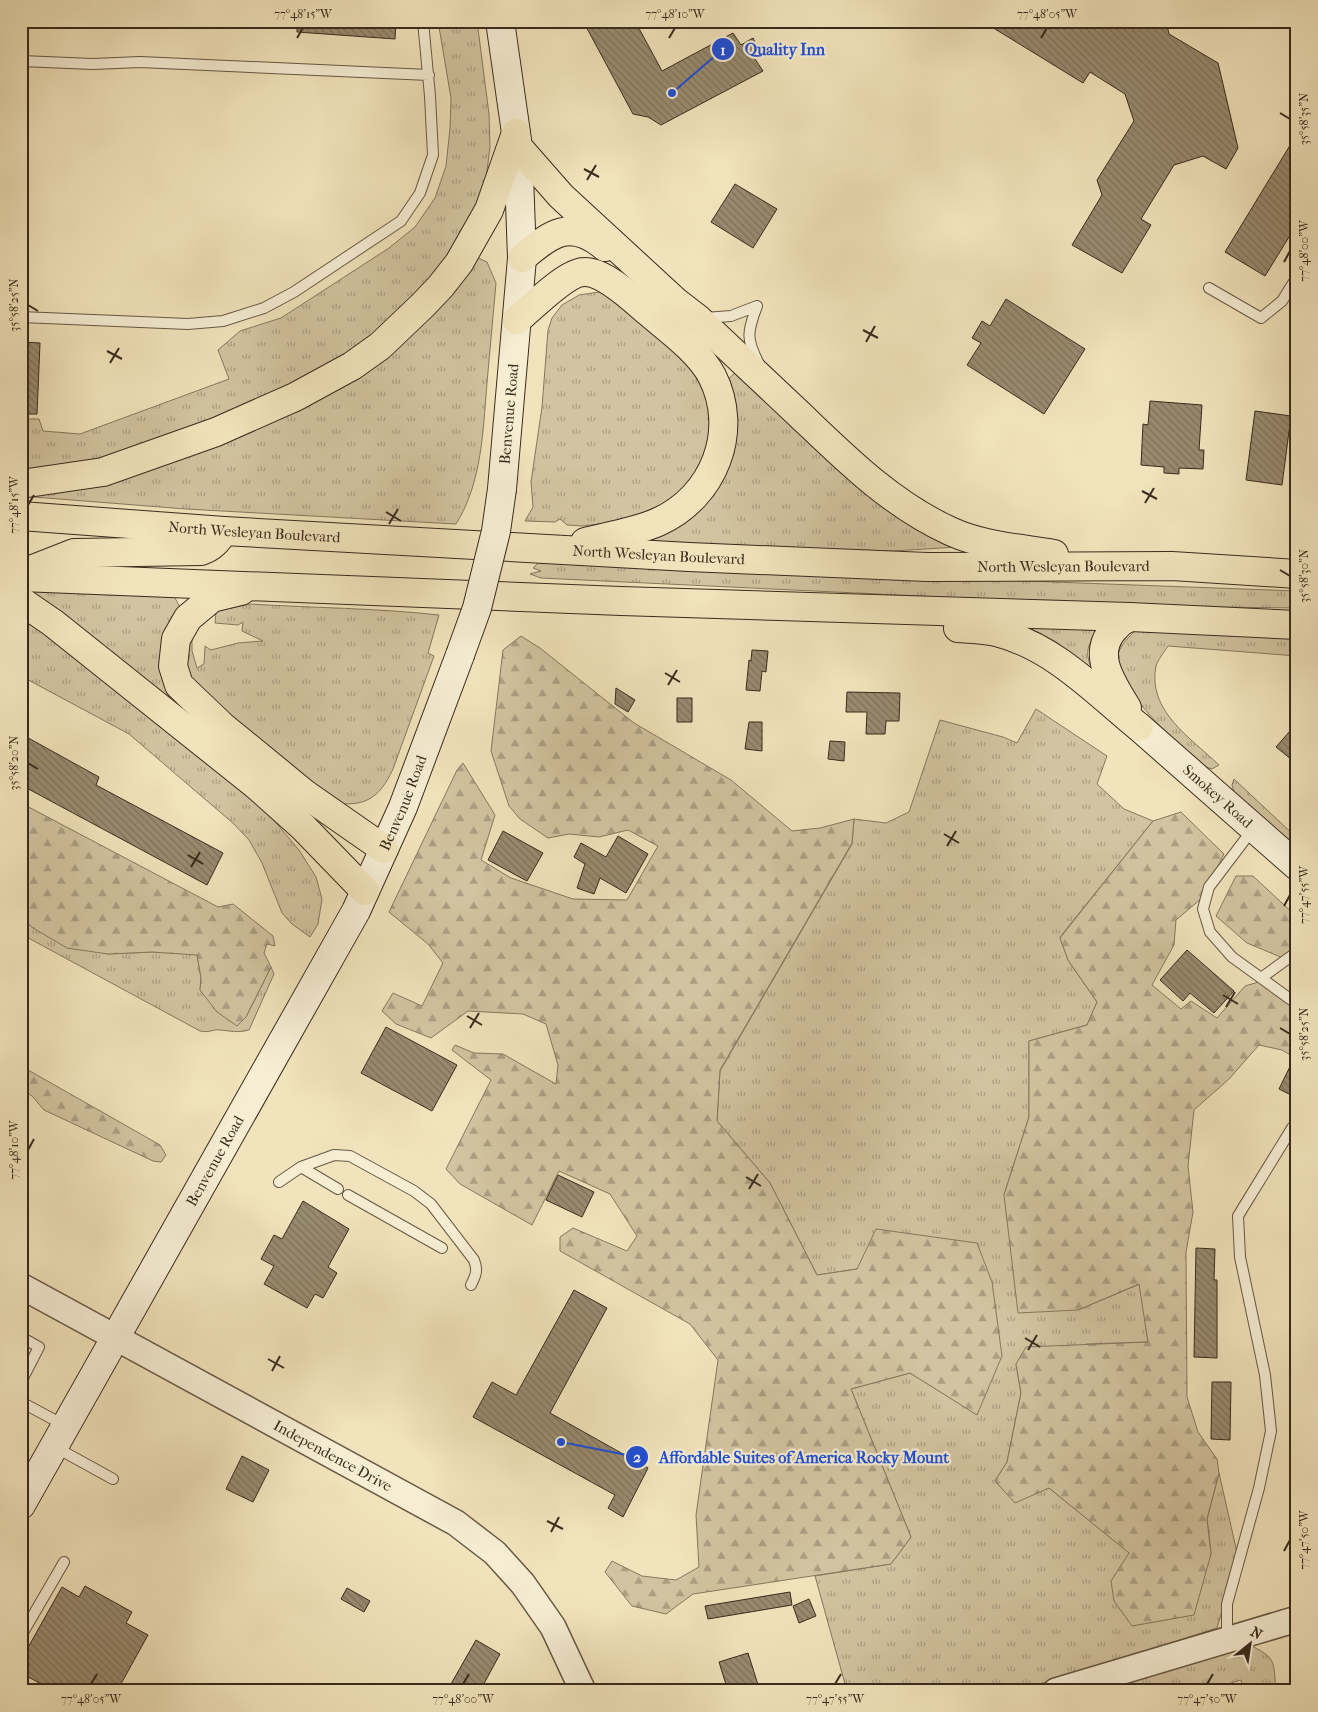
<svg xmlns="http://www.w3.org/2000/svg" width="1318" height="1712" viewBox="0 0 1318 1712" font-family="'IM FELL French Canon',serif">
<style>
.grass{fill:url(#grass-tufts);stroke:#86785e}
.forest{fill:url(#forest-firs);stroke:#86785e}
.building{fill:url(#building-back-hatch);stroke:#392b1d}
.lines{fill:none;stroke-linecap:round;stroke-linejoin:round}
.service-casing{stroke:#675944;stroke-width:12}
.tertiary-casing{stroke:#675944;stroke-width:28}
.secondary-casing{stroke:#392b1d;stroke-width:30}
.trunk-casing{stroke:#392b1d;stroke-width:30}
.service{stroke:#f6edd3;stroke-width:10}
.tertiary{stroke:#f6edd3;stroke-width:25}
.secondary{stroke:#f6edd3;stroke-width:28}
.trunk{stroke:#f1e3bb;stroke-width:28}
.secondary-bridge-casing{stroke:#392b1d;stroke-width:30;stroke-linecap:butt}
.secondary-bridge{stroke:#f6edd3;stroke-width:28}
.ticks{fill:none;stroke:#392b1d;stroke-width:2}
.labels{text-anchor:middle;stroke-width:4.5;stroke-linejoin:round;paint-order:stroke}
.street-label{font-size:15px;fill:#392b1d;stroke:#f6edd3}
.leader{fill:none;stroke:#1d4ed8;stroke-width:2}
.callout-dot{fill:#1d4ed8;stroke:#f6edd3;stroke-width:2}
.mark-label{font-size:15px;text-anchor:middle;font-weight:bold;fill:#fff}
.callout-label{font-size:16px;text-anchor:middle;font-weight:bold;fill:#1d4ed8;stroke:#f6edd3;stroke-width:4.5;stroke-linejoin:round;paint-order:stroke}
.neatline{fill:none;stroke:#392b1d;stroke-width:2}
.ticks-label{font-size:12px;text-anchor:middle;fill:#392b1d}
</style>
<defs>
<pattern id="grass-tufts" width="24" height="20" patternUnits="userSpaceOnUse" patternTransform="scale(1.25)"><rect width="24" height="20" fill="#d2c4a0"/><path d="M3 7l-1-3M5 7V3M7 7l1-3M15 17l-1-3M17 17v-4M19 17l1-3" fill="none" stroke="#ab9f82"/></pattern>
<pattern id="forest-firs" width="22" height="20" patternUnits="userSpaceOnUse" patternTransform="scale(1.25)"><rect width="22" height="20" fill="#d2c4a0"/><path d="M5 1l3.5 6h-7zM16 11l3.5 6h-7z" fill="#ab9f82"/></pattern>
<pattern id="building-back-hatch" width="6" height="6" patternUnits="userSpaceOnUse" patternTransform="scale(1.25)"><rect width="6" height="6" fill="#998b6f"/><path d="M-1 5l2 2M0 0l6 6M5-1l2 2" fill="none" stroke="#7e725b"/></pattern>
</defs>
<rect width="100%" height="100%" fill="#f1e3bb"/>
<filter id="stains"><feTurbulence type="fractalNoise" baseFrequency=".004" numOctaves="4"/><feColorMatrix values="0 0 0 0 .2 0 0 0 0 .09 0 0 0 0 .02 0 0 0 .5 -.17"/></filter>
<radialGradient id="worn" r=".72"><stop offset=".6" stop-color="#630" stop-opacity="0"/><stop offset="1" stop-color="#630" stop-opacity=".3"/></radialGradient>
<path class="grass" d="M438 21H477L489 114 490 147 486 179 476 209 463 239 385 332 279 396 106 459 21 473V419H39L43 431 80 434 229 379 218 350 240 331 281 318 389 248 415 227 435 198 446 166 450 128 451 98Z
M478 258 487 262 496 283C493 316 490 349 487 383 483 430 482 483 456 524L186 509 21 496 398 344 454 292Z
M599 292 613 296 660 336 698 374 710 401 712 429 705 460 687 486 661 505 637 515 608 523 582 526 567 525 560 519 555 522 525 521 533 507 531 482 542 407 548 330 552 318 562 305 579 295Z
M738 370 958 547 893 551 631 543 685 521 707 502 723 479 734 453 736 427 735 400 726 381Z
M538 563 1297 591V608L1130 606 541 578 530 574 541 571 533 568Z
M28 588 165 592 175 598 182 611 161 648V675L168 695 178 706Z
M250 604C313 608 376 608 439 615L428 653 434 656 393 769C379 799 365 807 332 803L199 694C192 682 184 666 186 652 187 647 190 641 192 636V651L197 668 204 664 205 646 211 650 238 643 263 641 242 631 243 622 238 625 215 623 216 611Z
M21 613 255 798 299 850 316 877 322 899 318 924 310 937 292 924 282 913 262 863 249 840 234 824 129 734 21 676Z
M1000 623 1101 629C1080 650 1087 660 1100 683Z
M1137 629 1297 636V656L1168 646C1164 652 1158 660 1156 666 1147 711 1191 738 1219 765L1212 769 1203 766 1192 758C1172 737 1111 684 1118 654 1121 644 1130 636 1137 629Z
M1036 709 1107 756 1097 784 1124 809 1153 821 1060 937 1068 960 1097 1002 1087 1025 1029 1041V1117L1004 1195 1078 1310 1140 1284 1148 1342 1087 1344 1016 1364 1021 1393 1007 1462 995 1481 1015 1502 1049 1488 1130 1553 1211 1554 1207 1519 1219 1473 1238 1557 1217 1628 1150 1650 1016 1691H847L815 1576 891 1564 911 1537 851 1389 910 1373 976 1414 857 1269 817 1275 770 1183 717 1121 720 1071 852 844 854 819 886 823 909 812 940 720 1003 737 1017 743Z
M1234 779 1297 838V851L1235 795 1232 785Z
M21 917 33 928 108 954 152 952 197 954 201 978 200 990 246 1017 271 967 274 974 249 1030C238 1033 231 1031 220 1030 212 1029 211 1033 200 1031L21 934Z
M1250 1645C1278 1659 1273 1662 1276 1691H1243L1241 1680 1204 1691H1116L1123 1683Z"/>
<path class="forest" d="M521 636 540 648 634 723 731 780 792 831 820 828 854 819 852 843 720 1070 717 1121 770 1183 817 1275 857 1269 876 1229 977 1243 992 1282 1002 1356 977 1415 910 1373 851 1389 911 1537 891 1564 693 1594 666 1614 632 1606 605 1572 612 1561 642 1576 676 1580 699 1567 696 1515 718 1360 690 1324 560 1251V1237L573 1228 627 1251 637 1236 610 1194 559 1171 532 1225 460 1184 446 1169 491 1080 452 1050 455 1045 474 1053 503 1054 556 1084 558 1065 546 1024 523 1014 468 1011 431 1038 396 1024 382 1011 393 993 422 1006 443 963 428 944 389 912 457 770 463 763 495 815 481 860 511 878 573 899 627 900 658 846 628 830 599 837 569 834 548 838 520 819 509 806 491 751 503 650Z
M21 803 218 907 233 904 273 936 275 946 267 944 264 953 271 967 246 1017 237 1026 217 1012 200 990 201 978 197 955 152 952 108 954 67 948 33 928 21 917Z
M1181 812 1224 854 1202 898 1176 920 1174 945 1152 985 1181 1009 1191 1001 1217 1018 1245 986 1262 981 1297 1012V1059L1282 1050 1259 1045 1229 1079 1194 1110 1188 1166 1193 1212 1186 1252 1187 1397 1198 1432 1217 1459 1219 1473 1207 1519 1211 1554 1194 1615 1132 1626 1114 1601 1111 1581 1129 1553 1049 1488 1015 1503 995 1481 1007 1462 1021 1393 1016 1364 1026 1347 1148 1342 1139 1284 1078 1310 1018 1313 1004 1195 1029 1117V1041L1087 1025 1097 1002 1068 960 1060 938 1153 821Z
M1236 876H1253L1297 917V980L1290 961 1247 943 1216 916Z
M21 1066 160 1145 166 1155 161 1162 153 1161 44 1110 32 1096 21 1089Z"/>
<path class="building" d="M297 21H396L395 39 297 32Z
M583 21H635L662 71 733 33 741 45 753 38 760 53 753 56 763 71 661 125 648 117 633 114Z
M982 21H1166L1169 34 1218 63 1238 148 1226 169 1203 156 1174 165 1141 219 1151 225 1122 273 1072 245 1102 195 1097 180 1134 121 1125 94 1090 72 1083 83Z
M1297 134V224L1265 276 1225 252Z
M735 184 777 209 753 248 711 222Z
M1006 299 1085 349 1044 414 967 365 981 343 972 338 982 321 990 326Z
M21 342 40 343 37 414H21Z
M1150 401 1202 405 1199 450H1204L1203 469 1179 468V474L1164 473V467L1141 465 1143 424 1148 425Z
M1255 411 1291 416 1282 485 1246 480Z
M752 650 768 651 766 672 762 671 760 691 746 690 749 660 751 661Z
M616 688 635 700 628 712 615 704Z
M847 692 900 693 899 721H886L885 734H866L867 712H846Z
M677 698H692V722H677Z
M749 722H762V751L745 749Z
M1297 723V764L1276 747Z
M21 734 99 777 96 785 223 853 207 885 21 785Z
M830 741 845 742 844 761 828 759Z
M503 831 543 853 527 881 488 860Z
M618 836 648 854 626 893 600 878 594 894 577 888 585 864 574 857 581 843 606 857Z
M1187 950 1234 991 1214 1013 1190 993 1183 1001 1160 980Z
M386 1027 457 1065 432 1111 361 1073Z
M1297 1052V1098L1279 1089Z
M558 1175 594 1192 582 1217 546 1200Z
M303 1201 349 1229 328 1267 337 1273 323 1298 315 1294 307 1308 264 1284 274 1266 261 1259 274 1235 282 1239Z
M1196 1248 1215 1249 1214 1280H1217V1358L1194 1357Z
M574 1290 607 1308 550 1413 648 1468 623 1517 608 1508 615 1495 473 1417 492 1382 516 1395Z
M1212 1382H1231L1230 1440 1211 1439Z
M242 1456 269 1470 253 1502 226 1489Z
M85 1586 132 1612 126 1623 148 1635 117 1691H54L21 1673V1660L62 1587 79 1597Z
M347 1588 370 1601 364 1612 341 1599Z
M790 1592 792 1605 708 1619 705 1606Z
M809 1599 816 1616 799 1623 793 1606Z
M476 1640 500 1654 480 1691H447Z
M748 1653 760 1691H728L719 1662Z"/>
<g class="lines">
<defs>
<path id="service" d="M21 61 93 64 140 62 429 75
M1209 288 1261 318 1282 301 1297 277
M757 306C747 332 746 339 759 364
M21 317 188 324 223 321 264 308 294 292 401 221 420 193 433 155 430 96 423 21
M705 318 731 316 757 306
M1253 829 1209 887 1203 909 1210 932 1232 957 1297 1004
M1261 978 1297 952
M301 1167 338 1189
M279 1182 301 1167 334 1155 350 1156 414 1191 431 1204 474 1260C478 1270 476 1275 471 1285
M348 1195 442 1248
M21 1337 39 1347 21 1382
M21 1402 64 1425
M55 1447 113 1479
M21 1636 64 1562
M1227 1639V1604L1259 1488 1271 1431 1265 1375 1240 1257 1238 1216 1292 1128 1297 1124"/>
<g id="tertiary">
<path id="s1" d="M21 1286 456 1523 495 1553 523 1584 553 1627 583 1691"/>
<path d="M1056 1691 1297 1619"/>
</g>
<g id="secondary">
<path d="M500 21 518 147 522 258 502 489"/>
<path id="s2" d="M1139 727 1297 866"/>
<path id="s3" d="M21 1505 356 911 403 807 460 655"/>
</g>
<g id="trunk">
<path d="M518 147 561 196 675 301 697 318C731 350 766 383 800 415 846 459 891 504 950 531 982 546 1019 548 1054 554"/>
<path d="M522 258C551 233 571 218 605 247"/>
<path d="M517 320C531 308 567 272 584 272 604 271 633 299 648 312 668 329 699 351 712 376 740 431 714 497 658 522 635 532 609 536 585 542"/>
<path d="M21 484 103 472 216 432 295 397 352 366 380 346 423 305 441 286 459 263 489 210 516 133"/>
<path id="s4" d="M21 516 224 531 689 557 927 567 1172 566 1297 574"/>
<path d="M23 573 74 553 201 551C213 547 217 541 224 531"/>
<path d="M21 577 621 601 1130 617 1297 625"/>
<path d="M241 591 212 598 188 618 176 639 173 666 179 685 222 726 305 794 384 849"/>
<path d="M21 601 53 623 256 785 303 827 365 891"/>
<path d="M958 628C970 629 984 629 996 632 1053 646 1095 691 1139 727"/>
<path d="M1127 708C1112 683 1089 652 1117 626 1120 622 1126 619 1130 617"/>
</g>
</defs>
<use href="#service" class="service-casing"/>
<use href="#tertiary" class="tertiary-casing"/>
<use href="#secondary" class="secondary-casing"/>
<use href="#trunk" class="trunk-casing"/>
<use href="#service" class="service"/>
<use href="#tertiary" class="tertiary"/>
<use href="#secondary" class="secondary"/>
<use href="#trunk" class="trunk"/>
<defs>
<path id="secondary-bridge" d="M460 655 477 608 496 531 502 489"/>
</defs>
<use href="#secondary-bridge" class="secondary-bridge-casing"/>
<use href="#secondary-bridge" class="secondary-bridge"/>
</g>
<path class="ticks" d="M297 38 303 28M669 38 675 28M1041 38 1047 28M1280 113 1290 119M584 169 599 177M587 180 596 165M1284 262 1290 251M28 305 38 311M863 330 878 338M866 342 875 326M107 351 122 359M110 363 119 348M1142 491 1157 499M1145 503 1154 488M28 505 34 495M386 512 401 521M389 524 398 509M1280 570 1290 576M665 673 680 682M668 685 677 670M28 763 38 769M944 834 959 843M947 846 956 831M188 855 203 864M191 867 200 852M1284 906 1290 895M1223 995 1238 1004M1226 1007 1235 992M467 1016 482 1025M470 1028 479 1013M1280 1028 1290 1034M28 1150 34 1139M746 1177 761 1186M749 1189 758 1174M1025 1338 1040 1347M1028 1350 1037 1335M268 1359 284 1368M272 1371 280 1356M547 1521 563 1529M551 1532 559 1517M1284 1551 1290 1540M91 1684 97 1674M463 1684 469 1674M835 1684 841 1674M1207 1684 1213 1674"/>
<g class="labels">
<g class="street-label">
<text transform="translate(509 414) rotate(-85)" y="5">Benvenue Road</text>
<text dy="5" stroke="none"><textPath href="#s4" startOffset="234">North Wesleyan Boulevard</textPath></text>
<text dy="5" stroke="none"><textPath href="#s4" startOffset="639">North Wesleyan Boulevard</textPath></text>
<text dy="5" stroke="none"><textPath href="#s4" startOffset="1044">North Wesleyan Boulevard</textPath></text>
<text dy="5" stroke="none"><textPath href="#s2" startOffset="105">Smokey Road</textPath></text>
<text dy="5" stroke="none"><textPath href="#s3" startOffset="800">Benvenue Road</textPath></text>
<text dy="5" stroke="none"><textPath href="#s3" startOffset="395">Benvenue Road</textPath></text>
<text dy="5" stroke="none"><textPath href="#s1" startOffset="355">Independence Drive</textPath></text>
</g>
</g>
<path class="leader" d="M672 93L723 49M561 1442L637 1457"/>
<g class="callout-dot">
<circle cx="672" cy="93" r="5"/>
<circle cx="561" cy="1442" r="5"/>
<circle cx="723" cy="49" r="12"/>
<circle cx="637" cy="1457" r="12"/>
</g>
<g class="mark-label">
<text x="723" y="55">1</text>
<text x="637" y="1462">2</text>
</g>
<g class="callout-label">
<text x="785" y="55">Quality Inn</text>
<text x="804" y="1463">Affordable Suites of America Rocky Mount</text>
</g>
<rect width="1318" height="1712" fill="none" stroke="#f1e3bb" stroke-width="55"/>
<g transform="translate(1250 1644) rotate(30)" stroke="#f6edd3" stroke-width="4" paint-order="stroke">
<path d="M0-4L9 19L0 12L-9 19Z" fill="#392b1d"/>
<text y="-8" font-size="14" font-weight="bold" text-anchor="middle" fill="#392b1d">N</text>
</g>
<rect x="28" y="28" width="1262" height="1656" class="neatline"/>
<g class="ticks-label">
<text x="303" y="18">77°48'15"W</text>
<text x="675" y="18">77°48'10"W</text>
<text x="1047" y="18">77°48'05"W</text>
<text transform="translate(1304 119) rotate(-90)" y="4">35°58'35"N</text>
<text transform="translate(1304 251) rotate(-90)" y="4">77°48'00"W</text>
<text transform="translate(14 305) rotate(-90)" y="4">35°58'25"N</text>
<text transform="translate(14 505) rotate(-90)" y="4">77°48'15"W</text>
<text transform="translate(1304 576) rotate(-90)" y="4">35°58'30"N</text>
<text transform="translate(14 763) rotate(-90)" y="4">35°58'20"N</text>
<text transform="translate(1304 895) rotate(-90)" y="4">77°47'55"W</text>
<text transform="translate(1304 1034) rotate(-90)" y="4">35°58'25"N</text>
<text transform="translate(14 1150) rotate(-90)" y="4">77°48'10"W</text>
<text transform="translate(1304 1540) rotate(-90)" y="4">77°47'50"W</text>
<text x="91" y="1703">77°48'05"W</text>
<text x="463" y="1703">77°48'00"W</text>
<text x="835" y="1703">77°47'55"W</text>
<text x="1207" y="1703">77°47'50"W</text>
</g>
<rect width="100%" height="100%" filter="url(#stains)"/>
<rect width="100%" height="100%" fill="url(#worn)"/>
</svg>
